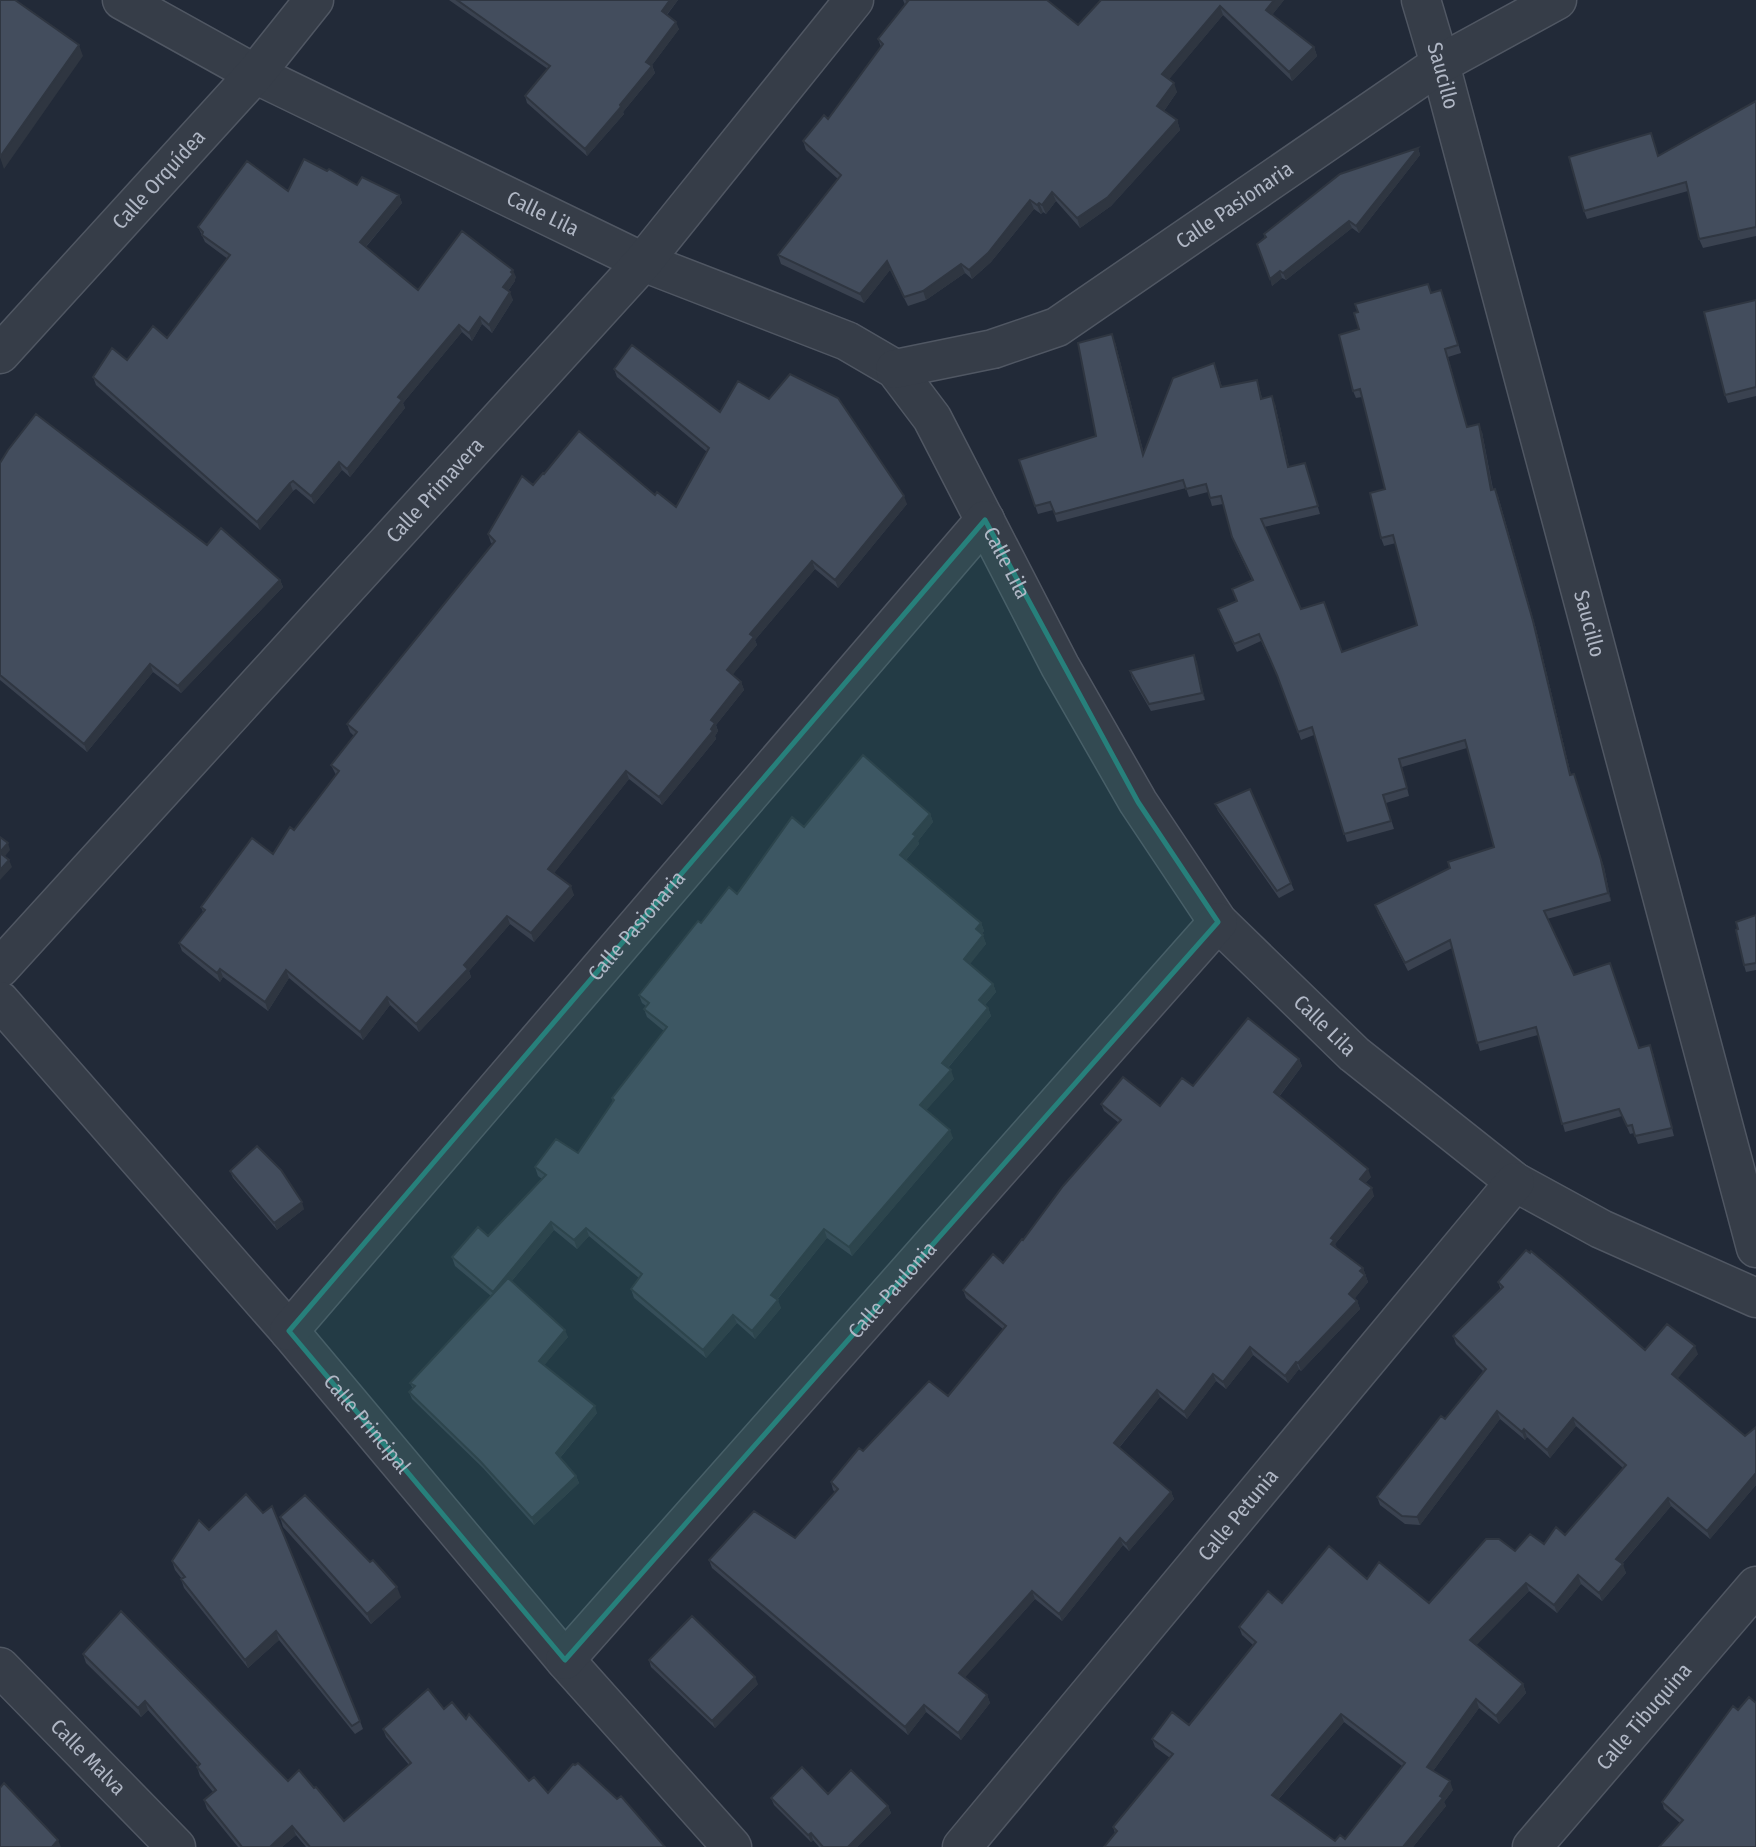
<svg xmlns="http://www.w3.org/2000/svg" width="1756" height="1847" viewBox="0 0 1756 1847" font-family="'Fira Sans Condensed',sans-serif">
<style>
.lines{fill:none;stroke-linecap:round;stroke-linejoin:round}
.minor-casing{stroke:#505763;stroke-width:41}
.minor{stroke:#363d48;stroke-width:38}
.wall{fill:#3a4250;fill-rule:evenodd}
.shaded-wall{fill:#2f3641}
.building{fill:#434d5d;stroke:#2f3641;stroke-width:2;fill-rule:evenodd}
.marked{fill:#27807b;fill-opacity:0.2;stroke:#27807b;stroke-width:5;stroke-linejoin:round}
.labels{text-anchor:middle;stroke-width:6;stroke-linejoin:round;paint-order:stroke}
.street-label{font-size:21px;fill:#b0b7c5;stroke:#1b222d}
</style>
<rect width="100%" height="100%" fill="#222a38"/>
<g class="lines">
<defs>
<g id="minor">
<path id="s1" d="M122 0 255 74 643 262 847 341 895 369 932 418 1060 666 1138 802 1218 922 1354 1054 1515 1182 1601 1229 1756 1298"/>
<path id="s2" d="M1421 0 1440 64 1756 1248"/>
<path id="s3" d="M0 354 255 74 314 0"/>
<path id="s4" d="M895 369 993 349 1057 327 1440 64 1557 0"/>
<path id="s5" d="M0 968 643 262 854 0"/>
<path id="s6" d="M0 1001 289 1331 565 1660 732 1847"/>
<path id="s7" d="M289 1331 985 520"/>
<path id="s8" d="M565 1660 1218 922"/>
<path id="s9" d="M0 1667 176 1847"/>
<path id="s10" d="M962 1847 1515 1182"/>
<path id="s11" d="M1532 1847 1756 1586"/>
</g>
</defs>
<use href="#minor" class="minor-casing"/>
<use href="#minor" class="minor"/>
</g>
<path class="wall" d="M449 0H678L667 15 679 29 652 65 655 73 623 112 624 114 587 156 527 103 525 96 548 69Z
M903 0H1047L1078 25 1101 0H1284L1272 15 1314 47 1317 56 1292 81 1223 15 1169 79 1177 92 1164 111 1177 120 1180 130 1111 206 1080 228 1056 201 1046 214 1043 212 1041 214 1034 209 991 262 972 279 965 273 926 300 908 306 890 270 864 303 781 264 778 255 838 179 806 150 803 141 828 119 881 47 878 39 905 5Z
M1756 101V236L1703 248 1699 239 1688 191 1587 219 1584 211 1658 156Z
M1418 148 1420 155 1359 233 1352 228 1286 280 1282 278 1272 286 1264 234Z
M327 171 357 185 399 195 402 203 366 247 418 290 516 277 515 279V281L508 291 513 300 492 333 482 324 472 341 462 332 403 403 405 408 350 477 342 470 314 504 296 489 293 491 260 530 96 385 93 377 167 338 228 259 205 242 198 227 288 191Z
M1431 292 1444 298 1461 353 1448 357 1467 427 1482 432 1493 489H1495L1498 496 1536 629 1571 775 1604 867 1611 901 1547 919 1574 975 1640 1048 1653 1053 1674 1136 1638 1144 1634 1133 1630 1134 1622 1116 1565 1132 1538 1035 1480 1051 1452 948 1408 971 1378 913 1375 905 1494 847 1467 748 1402 767 1409 796 1386 803 1394 829 1347 842 1314 735 1301 740 1280 682 1261 641 1237 652 1221 617 1218 609 1236 601 1252 580 1235 545 1223 504 1212 506 1208 492 1189 497 1186 488 1057 522 1053 510 1038 514 1019 460 1096 436 1115 342 1144 454 1217 371 1222 387 1257 380 1262 398 1275 404 1289 467 1305 463 1320 514 1264 527 1301 609 1343 652 1417 625 1396 543 1384 546 1381 538 1385 489 1362 397 1356 398 1353 391 1359 329Z
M1756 300V396L1728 403 1725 395Z
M614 369 720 412 907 504 838 588 815 569 755 640 757 645 732 675 741 682 744 690 716 725 718 731 715 736 716 739 662 805 629 779 554 873 574 895 534 942 510 924 469 971 471 977 419 1032 390 1005 363 1040 289 978 268 1011 223 977 220 982 182 951 179 943 203 912 201 907 273 854 294 830 336 775 331 765 354 736 350 732 347 724 493 544 491 543 488 534 544 474 655 495 676 507 707 452 617 377Z
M0 463 207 545 280 580 283 587 181 693 153 672 87 752 0 680Z
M1194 655 1205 700 1151 711 1132 678 1130 671Z
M1215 804 1291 883 1294 890 1279 898 1218 811Z
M930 814 933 822 918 841 919 844 906 860 981 923 984 931 982 934 986 944 969 964 993 984 996 992 985 1005 988 1008 991 1016 948 1068 954 1079 926 1110 953 1138 852 1256 827 1238 777 1300 781 1308 755 1339 737 1323 706 1358 634 1298 631 1289 639 1278 589 1236 577 1249 554 1230 511 1282 568 1337 544 1365 597 1413 560 1458 576 1476 579 1483 534 1525 483 1468 412 1399 409 1392 413 1389 410 1383 491 1296 455 1266 452 1257 488 1236 542 1179 538 1176 535 1167 578 1153 613 1102 612 1098 664 1031 647 1017 644 1009 646 1006 642 1003 639 995 701 923 737 894 804 827Z
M1756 915V970L1746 972 1744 965Z
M1299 1059 1302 1066 1279 1097 1371 1177 1365 1183 1374 1196 1335 1244 1337 1248 1363 1268 1368 1282 1354 1299 1357 1301 1360 1309 1301 1371 1299 1369 1288 1383 1253 1355 1226 1389 1216 1381 1187 1419 1160 1397 1119 1448 1171 1492 1174 1499 1129 1551 1123 1545 1062 1621 1035 1599 964 1678 987 1695 990 1703 961 1740 926 1712 908 1735 712 1568 709 1560 795 1538 835 1492 833 1490 831 1482 863 1451 948 1396 1003 1329 966 1298 963 1290 1003 1263 1119 1123 1104 1111 1101 1104 1160 1106 1193 1086Z
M230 1171 304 1209 277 1230 233 1178Z
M1498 1282 1645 1350 1698 1354 1677 1378 1745 1436 1756 1427V1485L1710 1539 1671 1506 1622 1564 1626 1573 1602 1601 1581 1584 1557 1613 1529 1591 1476 1645 1523 1684 1526 1693 1499 1724 1479 1708 1433 1771 1453 1790 1444 1802 1446 1806 1413 1847H1104L1115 1833 1113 1827 1170 1758 1155 1747 1152 1739 1189 1725 1253 1645 1242 1635 1239 1627 1282 1603 1367 1579 1429 1603 1515 1551 1544 1544 1565 1535 1623 1468 1576 1426 1550 1458 1527 1437 1525 1440 1500 1419 1420 1525 1405 1524 1380 1505 1377 1497 1445 1419 1483 1371 1456 1344 1453 1336 1501 1290ZM1344 1722 1402 1766 1345 1839 1335 1841 1278 1800Z
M280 1517 401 1597 371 1624 283 1527Z
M199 1520 360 1721 363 1729 355 1734 279 1640 248 1668 184 1588 181 1579H182L175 1570 172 1561Z
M83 1654 288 1781 344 1821 409 1765 386 1737 383 1729 444 1709 466 1719 529 1781 548 1793 665 1847H306L296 1835 282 1847H238L207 1809 204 1800 213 1792 200 1776 197 1767 198 1766 148 1710 141 1717 86 1663Z
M649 1660 758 1684 715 1728 651 1667Z
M1738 1710 1756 1847 1680 1823 1664 1809 1662 1802Z
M828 1794 888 1806 891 1813 857 1847H819L813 1840 811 1842 774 1805 771 1798Z"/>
<path class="shaded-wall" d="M670 0H678L664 18 662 11Z
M1274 0H1284L1269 19 1266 10Z
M1220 6 1223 15 1166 83 1162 74Z
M676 22 679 29 649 69 646 62Z
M79 45 83 56 4 169 0 157Z
M1314 47 1317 56 1292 81 1289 72Z
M652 66 655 73 623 112 624 114 587 156 585 149Z
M1174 83 1177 92 1161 115 1157 106Z
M1177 120 1180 130 1111 206 1080 228 1077 218Z
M1418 148 1420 155 1359 233 1356 226Z
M1052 192 1056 201 1046 214 1042 205Z
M399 195 402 203 363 250 360 242Z
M1030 200 1034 209 991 262 972 279 969 270Z
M1039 203 1043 212 1041 214 1037 205Z
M1349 221 1352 228 1286 280 1283 273Z
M887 261 890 270 864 303 860 294Z
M961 264 965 273 926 300 923 291Z
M513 270 516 277 515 279V281L505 295 503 287Z
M1280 271 1282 278 1272 286 1270 279Z
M510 292 513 300 492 333 489 325Z
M480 317 482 324 472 341 469 333Z
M459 325 462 332 403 403 405 408 350 477 347 469 398 397Z
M1112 334 1115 342 1146 463 1143 455Z
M1272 396 1275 404 1291 475 1288 467Z
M1479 424 1482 432 1494 497 1491 490Z
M339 462 342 470 314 504 311 496Z
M290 483 293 491 260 530 257 522Z
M1495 489 1536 629 1573 783 1570 775Z
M904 496 907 504 838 588 835 580Z
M812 561 815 569 755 640 757 645 730 678 727 670 750 634Z
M280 580 283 587 181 693 178 686Z
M1194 655 1197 662 1205 700 1202 693Z
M150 664 153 672 87 752 84 744Z
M741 682 744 690 716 725 718 731 715 736 716 739 662 805 659 797 711 729V720Z
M626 771 629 779 551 877 548 869Z
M1574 774 1604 867 1611 901 1608 893Z
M930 814 933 822 918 841 919 844 903 863 900 855 913 834Z
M8 843 10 850 2 860 0 852Z
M9 860 12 867 0 880V870Z
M571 886 574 895 534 942 531 933Z
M507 916 510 924 469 971 471 977 419 1032 416 1024 464 965Z
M981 923 984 931 979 938 976 929Z
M983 935 986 944 967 968 964 959Z
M220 969 223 977 220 982 217 973Z
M286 970 289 978 268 1011 265 1002Z
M993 984 996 992 982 1008 979 1000Z
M387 997 390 1005 363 1040 360 1032Z
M988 1008 991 1016 945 1071 942 1063Z
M1650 1045 1653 1053 1674 1136 1672 1128Z
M1299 1059 1302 1066 1276 1100 1274 1092Z
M951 1070 954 1079 923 1114 920 1105Z
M950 1130 953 1138 852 1256 849 1247Z
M1368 1169 1371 1177 1362 1187 1360 1179Z
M1372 1188 1374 1196 1335 1244 1337 1248 1331 1244V1238Z
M302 1202 304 1209 277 1230 274 1223Z
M551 1222 554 1230 496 1300 493 1292Z
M586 1228 589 1236 577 1249 574 1240Z
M824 1229 827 1238 774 1303 771 1295Z
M1363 1268 1368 1282 1352 1302 1349 1294Z
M778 1300 781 1308 755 1339 752 1331Z
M1357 1301 1360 1309 1301 1371 1298 1363Z
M733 1315 737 1323 706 1358 703 1350Z
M565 1330 568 1337 542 1368 539 1361Z
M1695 1346 1698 1354 1675 1382 1672 1374Z
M1250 1347 1253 1355 1226 1389 1223 1382Z
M1296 1362 1299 1369 1288 1383 1285 1376Z
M1213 1374 1216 1381 1187 1419 1184 1412Z
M1157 1390 1160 1397 1116 1451 1114 1443Z
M595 1406 597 1413 558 1460 556 1453Z
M1497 1411 1500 1419 1420 1525 1417 1517Z
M1573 1418 1576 1426 1550 1458 1547 1450Z
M1524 1429 1527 1437 1525 1440 1522 1432Z
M1756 1473V1485L1710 1539 1707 1531Z
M576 1476 579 1483 534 1525 532 1518Z
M1171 1492 1174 1499 1129 1551 1126 1544Z
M1668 1498 1671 1506 1619 1567 1616 1559Z
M1120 1538 1123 1545 1062 1621 1059 1614Z
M1623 1564 1626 1573 1602 1601 1599 1593Z
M1578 1575 1581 1584 1557 1613 1554 1605Z
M1526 1583 1529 1591 1473 1649 1470 1640Z
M397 1587 401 1597 371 1624 367 1614Z
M1032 1591 1035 1599 962 1681 959 1673Z
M276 1631 279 1640 248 1668 245 1660Z
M755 1677 758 1684 715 1728 712 1721Z
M1523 1684 1526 1693 1499 1724 1496 1716Z
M987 1695 990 1703 961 1740 958 1733Z
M1476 1699 1479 1708 1430 1775 1427 1767Z
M145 1701 148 1710 141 1717 138 1708Z
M924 1705 926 1712 908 1735 905 1727Z
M1341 1714 1344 1722 1275 1803 1272 1795Z
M1450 1781 1453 1790 1444 1802 1446 1806 1413 1847H1403Z
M888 1806 891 1813 857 1847H848Z
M292 1826 296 1835 282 1847H270Z
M811 1833 813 1840 811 1842 808 1835Z
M58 1840 61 1847H52Z"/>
<path class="building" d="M0 0H15L79 45 0 157Z
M457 0H670L662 11 676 22 646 62 652 66 620 105 621 107 585 149 525 96 550 66Z
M906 0H1047L1078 25 1101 0H1274L1266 10 1314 47 1289 72 1220 6 1162 74 1174 83 1157 106 1177 120 1108 197 1077 218 1052 192 1042 205 1039 203 1037 205 1030 200 988 253 969 270 961 264 923 291 904 297 887 261 860 294 778 255 841 175 803 141 824 115 828 119 883 44 878 39 908 1Z
M1756 101V227L1699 239 1686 182 1584 211 1569 157 1651 133 1658 156Z
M1418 148 1356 226 1349 221 1283 273 1280 271 1270 279 1257 244 1266 237 1264 234 1340 174Z
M304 159 327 171 329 169 357 185 362 177 399 195 360 242 418 290 462 231 513 270 511 272 513 274 503 287 510 292 489 325 480 317 469 333 459 325 398 397 402 400 347 469 339 462 311 496 293 481 290 483 257 522 93 377 112 348 127 360 153 326 167 338 230 255 202 235 203 232 198 227 247 161 288 191Z
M1428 284 1431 293 1441 290 1458 345 1445 349 1467 427 1479 424 1491 490 1495 489 1533 621 1570 775 1574 774 1601 860 1608 893 1544 911 1574 975 1610 963 1639 1048 1650 1045 1672 1128 1635 1136 1632 1125 1627 1126 1619 1109 1562 1124 1536 1027 1477 1043 1450 940 1405 963 1375 905 1450 868 1448 862 1494 847 1465 740 1399 759 1407 788 1383 795 1391 821 1344 834 1312 727 1298 732 1277 675 1259 634 1234 644 1218 609 1237 601 1232 589 1253 580 1232 537 1221 496 1210 498 1206 484 1186 489 1183 480 1055 514 1050 502 1035 506 1019 460 1096 436 1078 343 1112 334 1143 455 1173 378 1214 363 1221 387 1257 380 1261 399 1272 396 1288 467 1305 463 1318 506 1261 519 1301 609 1324 602 1342 652 1417 625 1393 535 1381 538 1370 493 1385 489 1360 389 1353 391 1339 335 1359 329 1354 313 1358 312 1355 304Z
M1756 300V387L1725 395 1704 312Z
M632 345 720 412 738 381 769 399 790 374 838 398 904 496 835 580 812 561 750 634 754 637 727 670 741 682 711 720 715 723 711 729 713 731 659 797 626 771 548 869 571 886 531 933 507 916 464 965 468 969 416 1024 387 997 360 1032 286 970 265 1002 220 969 217 973 179 943 205 910 201 907 252 838 273 854 290 827 294 830 339 771 331 765 357 732 347 724 495 541 488 534 522 476 533 485 543 473 544 474 579 431 655 495 657 492 676 507 709 448 614 369Z
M36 414 207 545 221 528 280 580 178 686 150 664 84 744 0 675V463L8 450Z
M1194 655 1202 693 1149 704 1130 671Z
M863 755 930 814 913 834 916 836 900 855 981 923 976 929 983 935 964 959 993 984 979 1000 988 1008 942 1063 951 1070 920 1105 950 1130 849 1247 824 1229 771 1295 778 1300 752 1331 733 1315 703 1350 631 1289 642 1274 586 1228 574 1240 551 1222 493 1292 452 1257 478 1227 488 1236 546 1175 535 1167 556 1139 578 1153 614 1100 612 1098 667 1027 644 1009 649 1003 639 995 698 921 701 923 729 887 737 894 792 817 804 827Z
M1250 789 1291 883 1277 891 1215 804Z
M0 837 8 843 0 852Z
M0 853 9 860 0 870Z
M1756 915V963L1744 965 1736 930 1738 929 1736 922Z
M1248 1018 1299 1059 1274 1092 1368 1169 1360 1179 1372 1188 1331 1238 1334 1240 1331 1244 1363 1268 1360 1271 1365 1275 1349 1294 1357 1301 1298 1363 1296 1362 1285 1376 1250 1347 1223 1382 1213 1374 1184 1412 1157 1390 1114 1443 1171 1492 1126 1544 1120 1538 1059 1614 1032 1591 959 1673 987 1695 958 1733 924 1705 905 1727 709 1560 754 1511 795 1538 838 1489 831 1482 859 1448 863 1451 929 1381 948 1396 1006 1326 963 1290 993 1254 1003 1263 1022 1239 1023 1240 1063 1186 1121 1120 1101 1104 1123 1077 1160 1106 1182 1078 1193 1086Z
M257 1146 281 1170 302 1202 274 1223 230 1171Z
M1526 1250 1530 1253 1531 1251 1562 1277 1645 1350 1667 1324 1695 1346 1672 1374 1745 1436 1756 1427V1473L1707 1531 1668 1498 1616 1559 1623 1564 1599 1593 1578 1575 1554 1605 1526 1583 1470 1640 1523 1684 1496 1716 1476 1699 1427 1767 1450 1781 1440 1796 1443 1798 1403 1847H1104L1117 1831 1113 1827 1173 1754 1152 1739 1172 1712 1189 1725 1256 1642 1239 1627 1268 1591 1282 1603 1329 1546 1367 1579 1379 1562 1429 1603 1486 1539H1499L1515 1551 1530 1534 1544 1544 1556 1527 1565 1535 1626 1465 1573 1418 1547 1450 1524 1429 1522 1432 1497 1411 1417 1517 1402 1516 1377 1497 1441 1416 1445 1419 1486 1369 1453 1336 1503 1287 1498 1282ZM1341 1714 1405 1763 1345 1839 1340 1835 1335 1841 1272 1795Z
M508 1278 565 1330 539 1361 595 1406 556 1453 576 1476 532 1518 480 1461 409 1392 415 1386 410 1383Z
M246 1494 263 1513 272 1506 360 1721 352 1726 276 1631 245 1660 181 1579 185 1577 172 1561 199 1520 209 1530Z
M305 1495 370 1562 373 1560 397 1587 367 1614 280 1517Z
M121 1611 288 1781 299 1770 314 1788 316 1787 344 1821 411 1763 383 1729 428 1689 444 1709 452 1702 466 1719 469 1714 529 1781 534 1777 548 1793 573 1764 575 1765 578 1763 617 1799 621 1796 665 1847H310L292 1826 270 1847H242L204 1800 216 1790 197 1767 200 1764 145 1701 138 1708 83 1654Z
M692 1616 755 1677 712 1721 649 1660Z
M1749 1697 1756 1703V1847H1659L1683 1820 1662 1802 1733 1706 1738 1710Z
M802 1767 828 1794 851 1770 888 1806 848 1847H823L811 1833 808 1835 771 1798Z
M4 1783 58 1840 52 1847H0V1788Z"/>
<path class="marked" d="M985 520 1138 802 1218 922 565 1660 289 1331Z"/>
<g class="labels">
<g class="street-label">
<text dy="7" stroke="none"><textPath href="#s2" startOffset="79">Saucillo</textPath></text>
<text dy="7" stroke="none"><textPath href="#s3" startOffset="236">Calle Orquídea</textPath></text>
<text dy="7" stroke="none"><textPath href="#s4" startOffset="383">Calle Pasionaria</textPath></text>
<text dy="7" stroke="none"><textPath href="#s1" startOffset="472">Calle Lila</textPath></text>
<text dy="7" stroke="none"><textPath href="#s5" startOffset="646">Calle Primavera</textPath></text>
<text dy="7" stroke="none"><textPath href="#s1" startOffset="1082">Calle Lila</textPath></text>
<text dy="7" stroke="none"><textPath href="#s2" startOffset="646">Saucillo</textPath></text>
<text dy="7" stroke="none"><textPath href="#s7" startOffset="534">Calle Pasionaria</textPath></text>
<text dy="7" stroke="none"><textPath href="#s1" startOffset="1648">Calle Lila</textPath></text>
<text dy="7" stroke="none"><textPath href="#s8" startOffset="494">Calle Paulonia</textPath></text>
<text dy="7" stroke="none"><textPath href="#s6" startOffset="560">Calle Principal</textPath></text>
<text dy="7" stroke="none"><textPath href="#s10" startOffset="432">Calle Petunia</textPath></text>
<text dy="7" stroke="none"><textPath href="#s11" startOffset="172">Calle Tibuquina</textPath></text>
<text dy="7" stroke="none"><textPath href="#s9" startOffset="126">Calle Malva</textPath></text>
</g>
</g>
</svg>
